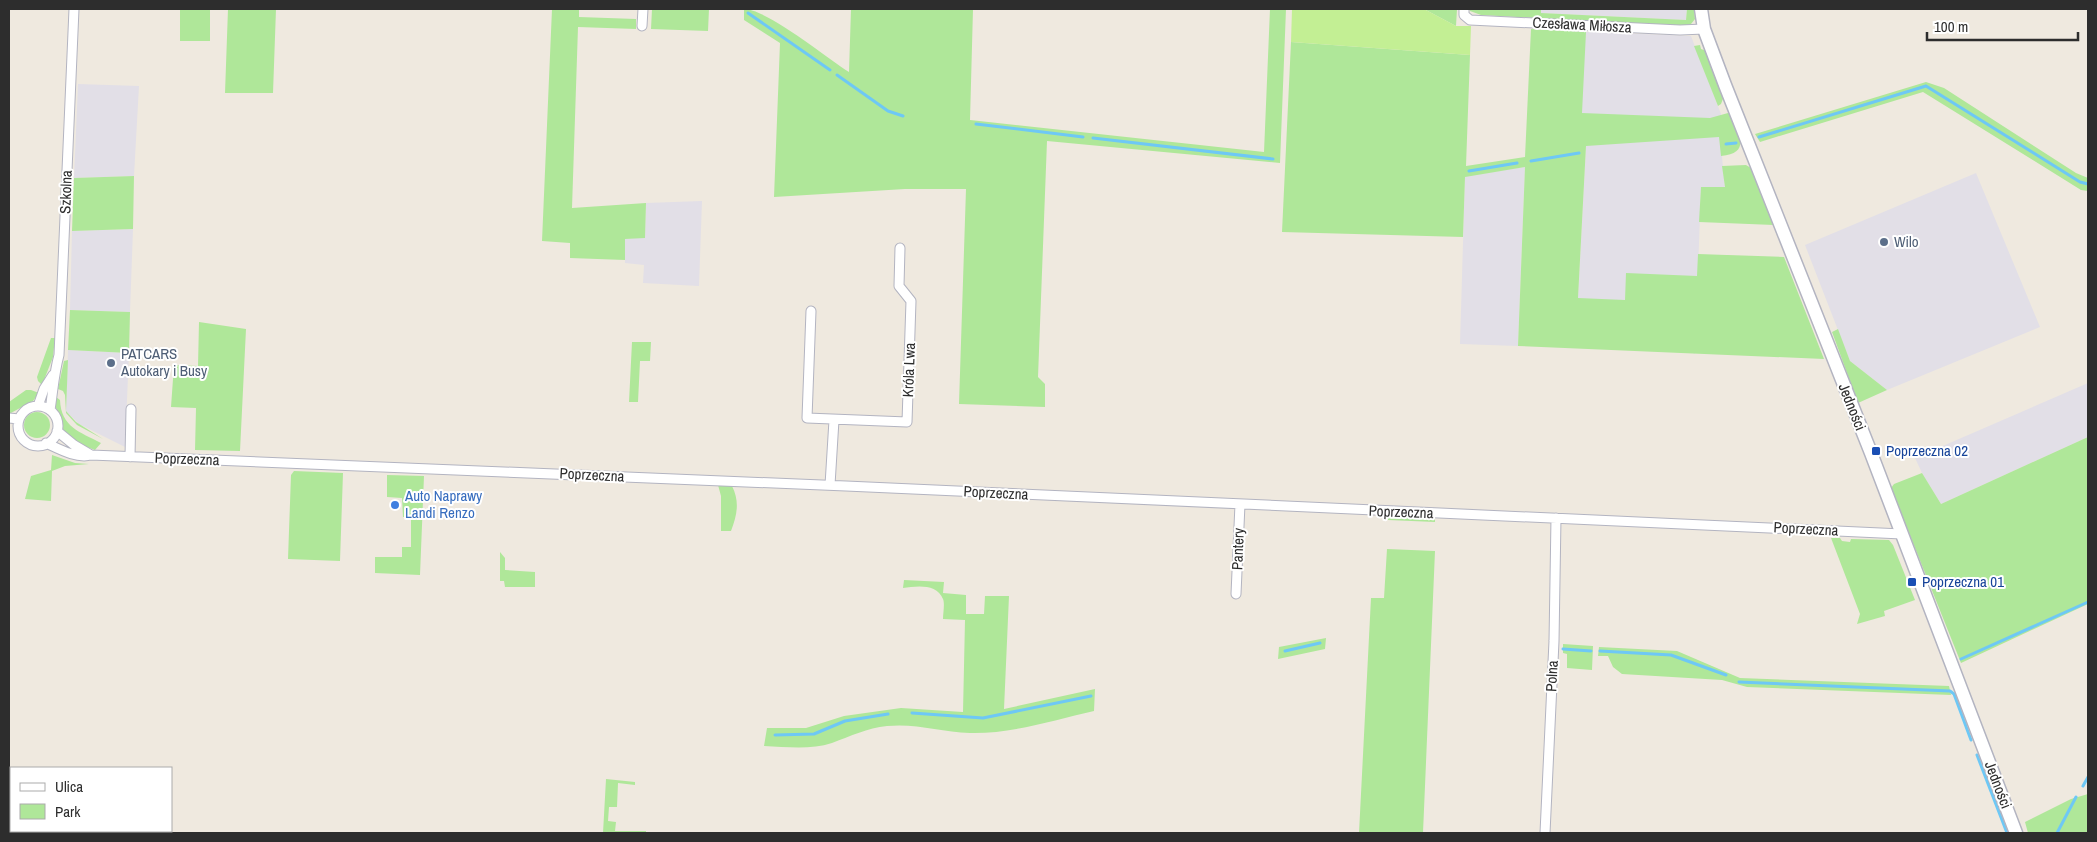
<svg xmlns="http://www.w3.org/2000/svg" width="2097" height="842" viewBox="0 0 2097 842" font-family="'Archivo Narrow',sans-serif">
<style>
.industrial{fill:#e2dfe7}
.green{fill:#afe799}
.pitch{fill:#c3ef94}
.lines{fill:none;stroke-linecap:round;stroke-linejoin:round}
.stream{stroke:#6ec8f5;stroke-width:3}
.street-casing{stroke:#b3b4c1;stroke-width:11}
.secondary-casing{stroke:#b3b4c1;stroke-width:15}
.street{stroke:#fff;stroke-width:9}
.secondary{stroke:#fff;stroke-width:12}
.service-dot{fill:#5c6f8a;stroke:#fff;stroke-width:2}
.transit-dot{fill:#1a4fb4;stroke:#fff;stroke-width:2}
.shop-dot{fill:#3f7fe0;stroke:#fff;stroke-width:2}
.labels{text-anchor:middle;stroke-width:4;stroke-linejoin:round;paint-order:stroke}
.street-label{font-size:15px;fill:#2d2d2d;stroke:#fff}
.service-label{font-size:15px;fill:#4e5e75;stroke:#fff;text-anchor:start}
.transit-label{font-size:15px;fill:#164399;stroke:#fff;text-anchor:start}
.shop-label{font-size:15px;fill:#366cbe;stroke:#fff;text-anchor:start}
</style>
<rect width="100%" height="100%" fill="#efe9df"/>
<path class="industrial" d="M1541 9H1687L1686 20 1541 13Z
M1546 30 1691 36 1721 114 1720 137 1725 187 1701 188 1695 354 1578 298 1586 147Z
M78 84 139 86 134 176 74 178Z
M1525 167 1518 346 1460 344 1465 176Z
M1976 173 2040 327 1887 390 1850 361 1805 245Z
M702 201 699 286 643 283 644 265 625 263V239L645 237 646 203Z
M133 229 130 312 70 310 72 231Z
M68 350 129 353 125 447 79 424 66 411Z
M2088 383V437L1941 504 1923 475 1915 458Z"/>
<path class="green" d="M180 9H210V41H180Z
M228 9H276L273 93H225Z
M552 9H579V17L636 19V29L578 27 572 208 646 203 645 238 625 239V260L570 258V243L542 241Z
M652 9H709L708 31 651 29Z
M744 9C767 9 827 58 849 72L851 9H973L970 120 1264 152 1270 9H1286L1280 163 1047 141 1038 377 1045 384V407L959 404 966 189H905L774 197 780 43 744 20Z
M1424 9H1457L1456 26Z
M1469 9H1541V13L1686 20 1687 9H1694L1695 19 1691 24 1684 26 1481 15 1470 11Z
M1531 29 1586 32 1582 113 1710 118 1728 113 1732 115C1739 135 1751 153 1721 156L1719 137 1586 146 1578 298 1625 300 1626 273 1697 276 1698 254 1784 257 1824 359 1518 346 1525 167 1465 177 1463 237 1282 232 1291 42 1470 55 1466 166 1525 157Z
M1700 45 1701 49 1707 51 1724 96 1721 104 1718 106 1694 46Z
M1926 82 1944 88 2076 173 2088 178V191L2081 190 1923 92 1760 142 1755 134Z
M1746 165 1751 168 1774 225 1699 222 1701 187H1725L1722 166Z
M134 176 133 229 72 231 74 178Z
M70 310 130 312 129 353 68 350Z
M199 322 246 329 240 451 195 450 196 408 171 407 174 365 198 366Z
M1838 329 1850 361 1887 390 1858 403 1832 332Z
M51 338H55L53 357 42 385 38 381 37 377Z
M632 342H651L650 361H640L638 402H629Z
M68 360 66 411 76 422 103 439 77 425 66 413 65 395 63 391 58 389 64 361Z
M26 390H31L39 393 33 401 9 414V402Z
M56 397 60 400C61 427 80 432 101 443L95 450 79 444 64 432 56 408Z
M24 425a13 13 0 1 1 26 0a13 13 0 1 1-26 0Z
M2088 437V604L1961 663 1891 488 1894 484 1922 473 1941 504Z
M52 455 75 463 89 464 65 466 52 471 51 501 25 499 31 476 51 470Z
M294 471 343 473 340 561 288 559 291 475Z
M387 475 424 476 420 575 375 573V557H402V547H411V517H403L402 498 387 497Z
M718 485 732 486C740 502 737 515 731 531H721V496Z
M1388 516 1435 519V522L1388 520Z
M1831 538H1840L1842 541 1850 542 1851 539 1889 540 1893 545 1915 600 1884 611 1885 616 1857 624 1860 614Z
M1387 549 1435 551 1423 833H1359L1371 598H1384Z
M500 552 505 558V570L535 572V587H505L504 581H500Z
M904 580 944 582 943 593 966 595V614H984L985 596H1009L1004 709 1095 689 1094 711C1054 720 1012 734 970 733 941 732 916 723 887 726 867 728 851 736 832 743 811 750 787 747 764 746L767 728H806L844 716 901 708 963 712 965 620 943 619C943 613 945 604 943 599 937 583 916 586 903 588Z
M1326 638 1325 649 1278 659 1279 647Z
M1563 644 1593 646 1592 670 1567 668V654L1563 653Z
M1599 647 1677 651 1740 678 1949 686 1951 695 1747 687 1722 680 1622 674 1613 667 1608 656H1598Z
M606 779 635 782V785L618 783 617 807H609L608 821 616 822 615 831H646V833H603Z
M2088 794V833H2028L2025 822 2071 799Z"/>
<path class="pitch" d="M1292 9H1424L1456 26H1471L1470 55 1291 42Z"/>
<g class="lines">
<path class="stream" d="M748 13 830 70
M837 75 888 111 903 116
M976 124 1083 137
M1759 137 1926 86 2080 182 2088 184
M1093 138 1273 159
M1726 144 1736 143
M1531 161 1579 153
M1469 171 1517 163
M1563 649 1591 651
M1285 651 1320 643
M1600 651 1671 655 1726 675
M1961 659 2088 602
M1739 682 1950 691 1954 694 1971 740
M912 713 983 718 1091 696
M775 735 814 734 845 721 888 714
M1977 755 2007 833
M2083 786 2088 777
M2057 833 2076 797"/>
<defs>
<path id="street" d="M1464 9V15L1470 20 1680 30 1704 29
M642 26 643 9
M811 311 807 418 907 422 911 301 899 286 900 248
M38 406 44 389 53 375
M18 426a20 20 0 1 1 40 0a20 20 0 1 1-40 0Z
M50 410C53 391 54 373 59 355L74 9
M9 418 19 419
M57 431 74 445 91 455
M46 443C59 449 77 459 91 455L846 486 1902 534
M130 457 131 409
M830 485 834 420
M1236 594 1240 504
M1545 833 1554 641 1556 518"/>
<path id="secondary" d="M1701 9 1704 29 1725 85 1871 453 2016 833"/>
</defs>
<use href="#street" class="street-casing"/>
<use href="#secondary" class="secondary-casing"/>
<use href="#street" class="street"/>
<use href="#secondary" class="secondary"/>
</g>
<g class="service-dot">
<circle cx="1884" cy="242" r="5"/>
<circle cx="111" cy="363" r="5"/>
</g>
<g class="transit-dot">
<rect x="1871" y="446" width="10" height="10" rx="2.5"/>
<rect x="1907" y="577" width="10" height="10" rx="2.5"/>
</g>
<circle class="shop-dot" cx="395" cy="505" r="5"/>
<g class="labels">
<g class="street-label">
<text transform="translate(1582 25) rotate(3)" y="5">Czesława Miłosza</text>
<text transform="translate(66 192) rotate(-88)" y="5">Szkolna</text>
<text transform="translate(909 370) rotate(-88)" y="5">Króla Lwa</text>
<text transform="translate(1852 407) rotate(68)" y="5">Jedności</text>
<text transform="translate(187 459) rotate(2)" y="5">Poprzeczna</text>
<text transform="translate(592 475) rotate(3)" y="5">Poprzeczna</text>
<text transform="translate(996 493) rotate(3)" y="5">Poprzeczna</text>
<text transform="translate(1401 512) rotate(2)" y="5">Poprzeczna</text>
<text transform="translate(1806 529) rotate(3)" y="5">Poprzeczna</text>
<text transform="translate(1238 549) rotate(-88)" y="5">Pantery</text>
<text transform="translate(1552 676) rotate(-87)" y="5">Polna</text>
<text transform="translate(1998 785) rotate(69)" y="5">Jedności</text>
</g>
<g class="service-label">
<text x="1894" y="247">Wilo</text>
<text x="121" y="359">PATCARS<tspan x="121" dy="17">Autokary i Busy</tspan></text>
</g>
<g class="transit-label">
<text x="1886" y="456">Poprzeczna 02</text>
<text x="1922" y="587">Poprzeczna 01</text>
</g>
<g class="shop-label">
<text x="405" y="501">Auto Naprawy<tspan x="405" dy="17">Landi Renzo</tspan></text>
</g>
</g>
<rect width="2097" height="842" fill="none" stroke="#2d2d2d" stroke-width="20"/>
<rect x="10" y="767" width="162" height="65" fill="#ffffff" stroke="#ababab"/>
<rect x="20" y="783" width="25" height="8" fill="#ffffff" stroke="#ababab"/>
<text x="55" y="792" font-size="15" fill="#2d2d2d">Ulica</text>
<rect x="20" y="804" width="25" height="15" fill="#afe799" stroke="#ababab"/>
<text x="55" y="817" font-size="15" fill="#2d2d2d">Park</text>
<path d="M1927 32v8h151v-8" fill="none" stroke="#2d2d2d" stroke-width="2.5"/>
<text x="1934" y="32" font-size="15" fill="#2d2d2d" stroke="#ffffff" stroke-width="4" paint-order="stroke">100 m</text>
</svg>
